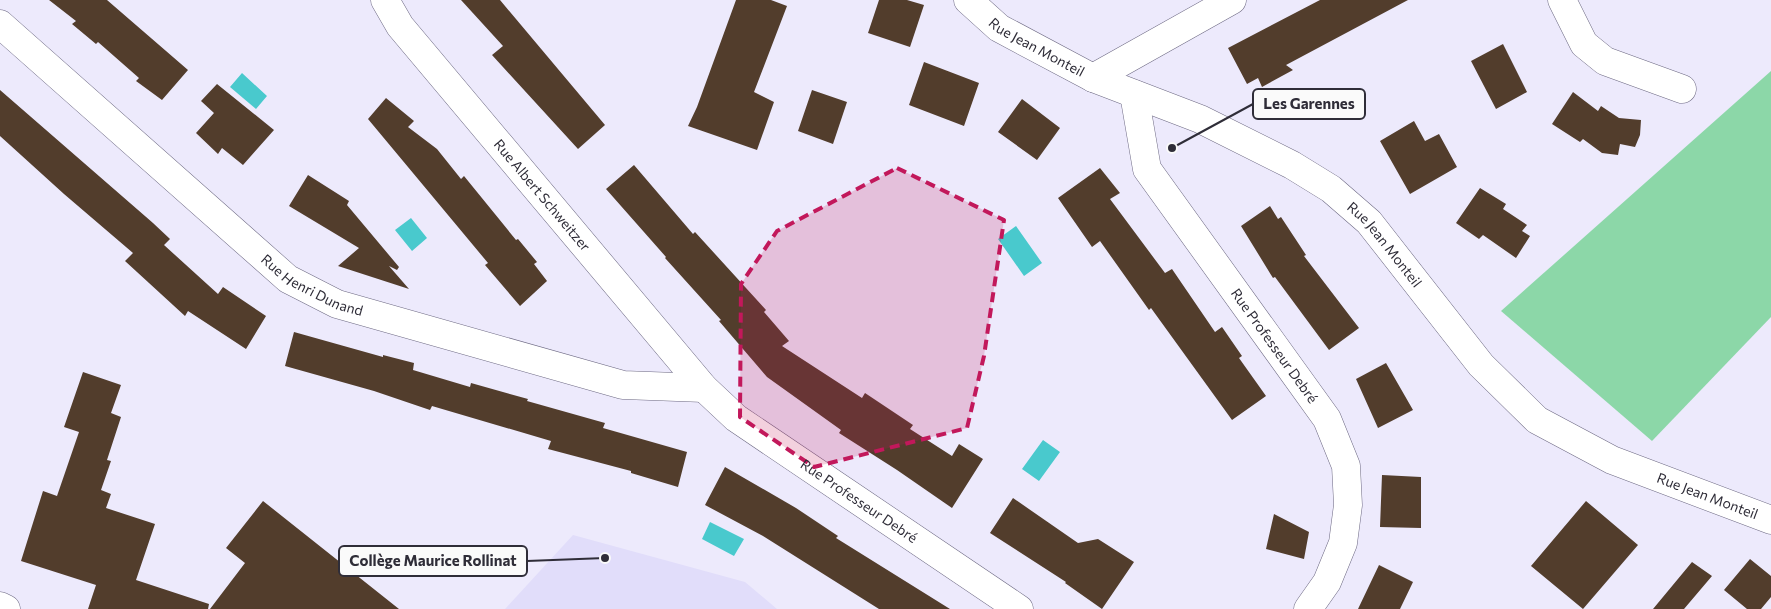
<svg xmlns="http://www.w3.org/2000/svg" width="1771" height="609" viewBox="0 0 1771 609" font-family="Commissioner,sans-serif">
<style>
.built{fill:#e1ddfa}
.green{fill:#8cd7a8}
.water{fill:#49c9cd}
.building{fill:#523d2c}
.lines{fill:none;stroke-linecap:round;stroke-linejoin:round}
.street-casing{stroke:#6d6983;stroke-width:29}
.street{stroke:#fff;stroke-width:28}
.marked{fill:#c2185b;fill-opacity:0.2;stroke:#c2185b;stroke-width:4;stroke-dasharray:10 6;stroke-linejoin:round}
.labels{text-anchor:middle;stroke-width:5;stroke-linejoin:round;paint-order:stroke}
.street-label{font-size:14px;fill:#2f2d38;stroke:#fafafa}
.leader{fill:none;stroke:#2f2d38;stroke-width:2}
.callout-dot{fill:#2f2d38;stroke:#fafafa;stroke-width:2}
.callout{fill:#fafafa;stroke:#2f2d38;stroke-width:2}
.callout-label{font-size:15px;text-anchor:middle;font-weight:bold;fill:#2f2d38}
</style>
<rect width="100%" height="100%" fill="#edeafc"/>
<path class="built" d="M573 535 745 582 777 609H505Z"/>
<path class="green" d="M1771 71V317L1652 441 1501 311Z"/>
<path class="water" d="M242 73 267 96 256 109 230 87Z
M411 218 427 238 412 251 395 230Z
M1016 226 1042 263 1024 276 998 239Z
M1043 440 1060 452 1039 481 1022 469Z
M710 522 744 539 734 556 702 539Z"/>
<path class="building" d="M49 0H107L188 70 162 100 136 81 139 78 98 42 96 44 72 24 76 21Z
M461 0H500L605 125 578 149 492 55 503 46Z
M736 0H771L787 6 754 92 774 102 757 150 688 126 697 107Z
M879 0H907L924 5 910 47 868 33Z
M1320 0H1408L1286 65 1293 70 1262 87 1258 78 1247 84 1228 48Z
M1503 44 1527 92 1496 109 1471 61Z
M924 62 979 83 964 126 909 105Z
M217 84 274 130 243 165 222 148 218 154 196 133 214 113 201 101Z
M0 90 153 223 170 239 164 245 218 294 223 287 266 316 246 349 188 311 185 316 125 261 133 253 64 194 0 136Z
M812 90 847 102 833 144 798 131Z
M1573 92 1598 111 1601 106 1619 118 1641 120 1640 135 1635 147 1620 144 1618 155 1602 153 1583 139 1580 142 1552 124Z
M386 98 414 121 408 127 437 149 461 179 464 176 516 240 518 239 537 262 534 264 547 281 520 306 485 265 488 263 368 119Z
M1022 99 1060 128 1037 160 998 132Z
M1414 121 1425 141 1439 134 1457 167 1410 194 1380 141Z
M634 165 693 234 695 232 766 310 764 312 789 341 782 346 862 398 865 393 913 425 910 429 952 456 959 444 983 459 952 508 897 470 839 433 841 430 767 377 719 321 721 320 665 258 666 257 606 189Z
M1100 168 1120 193 1110 199 1165 273 1172 269 1215 332 1222 327 1242 356 1239 358 1266 396 1232 420 1151 308 1149 310 1100 241 1092 247 1058 198Z
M308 175 349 201 347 205 399 267 397 270 389 266 409 289 338 266 359 248 289 206Z
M1480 188 1506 204 1503 209 1527 225 1522 231 1530 236 1516 258 1483 235 1479 239 1456 223Z
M1270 206 1278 219 1281 217 1306 255 1304 256 1359 328 1329 350 1275 277 1273 278 1241 226Z
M294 332 383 357V355L414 363 413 370 470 387 471 383 528 399 527 401 605 423 603 428 687 452 678 487 631 473V471L548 449 551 441 432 406 430 410 374 391 285 366Z
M1386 363 1413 410 1378 428 1356 379Z
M83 372 121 385 111 413 121 417 107 460 111 461 101 490 111 494 106 508 155 524 136 580 209 604 208 609H88L96 585 21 561 43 491 57 496 79 432 64 427Z
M725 467 796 508 838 536 836 538 950 609H879L763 536 705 505Z
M1382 475 1421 477V528L1380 527Z
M1013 498 1078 543 1098 539 1134 562 1102 609 1065 583 1066 582 990 533Z
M263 501 399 609H210L245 563 226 548Z
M1586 501 1638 545 1583 609 1531 566Z
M1274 514 1309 532 1304 559 1266 549Z
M1750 559 1771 576V597L1761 609H1747L1724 590Z
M1692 562 1712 576 1684 609H1653Z
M1379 565 1413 582 1400 609H1358Z"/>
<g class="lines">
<defs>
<g id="street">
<path id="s1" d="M385 0 400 26 704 388 736 418 1019 609"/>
<path id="s2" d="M968 0 999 28 1093 78 1200 119 1292 165 1331 189 1369 222 1481 365 1537 420 1612 460 1771 520"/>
<path d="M1562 0 1584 44 1605 61 1682 89"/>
<path id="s3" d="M0 24 288 279 337 304 623 385 704 388"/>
<path d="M1093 78 1232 0"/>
<path id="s4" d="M1134 94 1147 169 1327 419 1346 466 1348 505 1343 543 1327 582 1308 609"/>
<path d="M0 606 6 609"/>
</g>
</defs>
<use href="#street" class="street-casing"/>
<use href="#street" class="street"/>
</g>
<path class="marked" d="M897 168 1004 220 984 356 967 428 814 467 740 417 741 284 777 231Z"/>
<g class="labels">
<g class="street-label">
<text dy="5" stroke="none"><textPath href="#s2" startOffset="84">Rue Jean Monteil</textPath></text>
<text dy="5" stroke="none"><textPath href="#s1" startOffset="251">Rue Albert Schweitzer</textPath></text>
<text dy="5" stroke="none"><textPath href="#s2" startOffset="489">Rue Jean Monteil</textPath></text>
<text dy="5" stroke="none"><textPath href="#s3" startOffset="409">Rue Henri Dunand</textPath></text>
<text dy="5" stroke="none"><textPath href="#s4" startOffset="294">Rue Professeur Debré</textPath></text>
<text dy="5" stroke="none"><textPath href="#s2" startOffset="909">Rue Jean Monteil</textPath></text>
<text dy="5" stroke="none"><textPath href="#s1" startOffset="695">Rue Professeur Debré</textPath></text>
</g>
</g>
<path class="leader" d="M1172 148L1253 104M605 558L527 561"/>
<g class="callout-dot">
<circle cx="1172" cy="148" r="5"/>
<circle cx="605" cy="558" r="5"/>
</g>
<g class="callout">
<rect x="1253" y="89" width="112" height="30" rx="5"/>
<rect x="339" y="546" width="188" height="30" rx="5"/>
</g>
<g class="callout-label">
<text x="1309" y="109">Les Garennes</text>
<text x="433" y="566">Collège Maurice Rollinat</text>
</g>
</svg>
